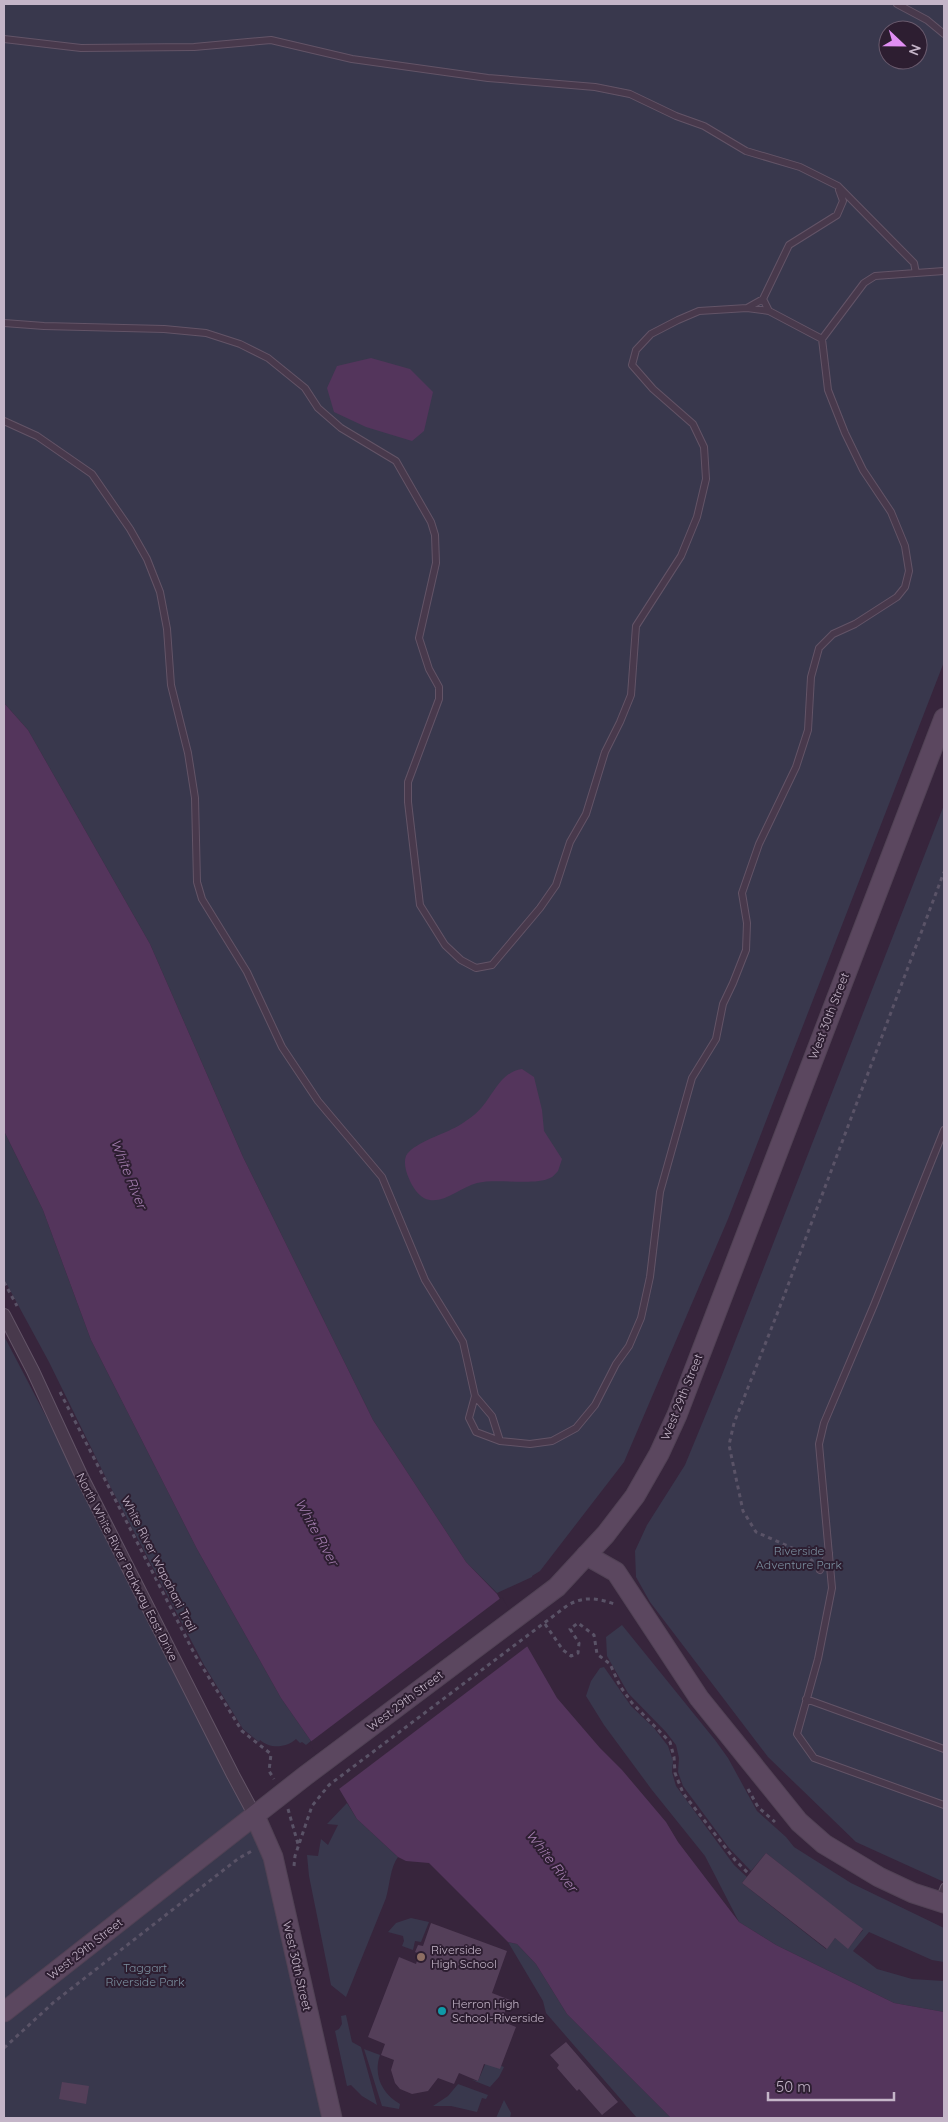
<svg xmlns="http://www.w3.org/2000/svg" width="948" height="2122" viewBox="0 0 948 2122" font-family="Quicksand,sans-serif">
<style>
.green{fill:#39384d;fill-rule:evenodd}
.water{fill:#54355c}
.pier{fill:#37253c}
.building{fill:#543f59}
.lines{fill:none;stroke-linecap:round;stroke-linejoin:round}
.lane-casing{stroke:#635467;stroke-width:8}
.street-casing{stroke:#635467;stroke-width:14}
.secondary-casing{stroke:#514255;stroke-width:21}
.path{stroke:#5a5367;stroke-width:3;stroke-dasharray:4 4;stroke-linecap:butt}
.lane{stroke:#48394c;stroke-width:6}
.street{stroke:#48394c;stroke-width:12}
.secondary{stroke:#5b475f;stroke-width:19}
.education-dot{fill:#8d6e63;stroke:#2d1e31;stroke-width:2}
.culture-dot{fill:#0f9aa8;stroke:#2d1e31;stroke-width:2}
.labels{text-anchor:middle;stroke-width:4;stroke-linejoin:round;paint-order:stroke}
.street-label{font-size:12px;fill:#c4b5c8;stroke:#2d1e31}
.park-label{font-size:12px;fill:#7c91a1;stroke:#2d1e31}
.poi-label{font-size:12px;fill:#c4b5c8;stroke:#2d1e31;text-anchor:start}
.water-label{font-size:14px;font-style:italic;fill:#a37dae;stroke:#2d1e31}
</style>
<rect width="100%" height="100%" fill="#37253c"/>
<path class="green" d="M4 4H944V662L728 1219 624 1462 540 1571 532 1576V1577L497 1593 466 1562 373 1420 243 1157 150 944 28 730 4 703ZM888 30H918V60H888Z
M944 805V1882L856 1842 768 1757 650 1602 636 1577 635 1551 647 1525 685 1465 722 1375Z
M4 1131 43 1210 91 1340 197 1549 281 1698 311 1741 306 1745 302 1742 300 1743 296 1739C286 1748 270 1749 260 1740L259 1742 243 1729 204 1665 109 1484 49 1362 4 1279Z
M4 1336 255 1816 322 2118H4Z
M622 1625 715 1740 728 1758 757 1811 786 1837 794 1847 851 1883 944 1928V1962L932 1960 869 1932 853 1951 877 1969 912 1979 944 1981V2012L894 2003 776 1945 739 1922 705 1856 652 1790 604 1725 586 1696 591 1681 600 1668 604 1667 631 1706 654 1728 668 1746 673 1761 672 1772 676 1786 734 1865 747 1877 742 1883 826 1949 835 1938 848 1948 863 1930 766 1853 751 1871 729 1848 683 1786 678 1772 679 1758 676 1745 666 1732 628 1693 607 1656 606 1637Z
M347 1803 357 1819 398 1857C390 1868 390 1884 386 1898L346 1997 331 1985 309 1876 307 1855 318 1856 321 1839 328 1845 338 1825 327 1824Z
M411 1918 429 1922 421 1942 415 1941 413 1950 402 1946 404 1941 403 1936 388 1932 396 1923Z
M508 1942 517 1944 536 1964 567 2014 671 2118H637L546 2013 543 2001Z
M346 2015 352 2042 361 2047 377 2105 362 2096 351 2085 347 2086 335 2031 339 2029 342 2024 341 2016Z
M364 2049 380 2055C373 2075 382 2094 400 2104L399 2109 382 2106Z
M487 2060 504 2067 499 2077 490 2087 472 2080 478 2081Z
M458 2084 488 2095 486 2099 482 2098 477 2112 451 2106H433L448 2096Z
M504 2100 511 2113 510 2118H496Z"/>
<path class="water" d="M371 358 410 369 433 392 424 431 412 441 366 427 334 412 327 388 337 366Z
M4 703 28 730 150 944 243 1157 373 1420 466 1562 497 1594 557 1698 600 1748 622 1770 666 1822 678 1842 739 1922 776 1945 894 2003 944 2012V2118H671L567 2014 536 1964 517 1944 508 1942 429 1863 406 1861 398 1857 357 1819 311 1741 281 1698 197 1549 91 1340 43 1210 4 1131Z
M522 1069 534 1077 542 1110 544 1131 562 1159 558 1171C555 1174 553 1177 550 1178 534 1186 497 1178 477 1183 457 1188 434 1214 416 1191 410 1183 402 1166 406 1156 412 1144 441 1135 452 1129 460 1126 467 1120 474 1115 492 1101 498 1072 522 1069Z"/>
<path class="pier" d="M502 1597 529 1645 339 1789 309 1743Z"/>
<path class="building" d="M766 1853 863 1929 848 1949 835 1938 827 1949 742 1883Z
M431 1923 507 1951 492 1993 510 2000 501 2021 516 2027 500 2069 484 2064 478 2081 459 2073 454 2084 438 2078 428 2091 412 2094 400 2089 395 2083 391 2070 394 2060 381 2055 385 2044 368 2037 399 1957 416 1964 419 1954 415 1952 418 1945 423 1946Z
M566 2042 618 2102 602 2115 579 2089 577 2091 557 2068 559 2065 550 2055Z
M62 2082 89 2086 86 2104 59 2099Z"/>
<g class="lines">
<defs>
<path id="lane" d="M897 4 927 20 944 34
M4 39 81 48 194 47 271 40 352 59 488 78 595 87 630 94 676 116 704 126 746 151 800 167 838 186 914 263 916 273 944 271
M839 190 843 201 837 215 789 245 763 299 769 311 822 339 864 283 875 276 916 273
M747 308 769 311
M4 323 44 326 164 329 206 333 240 344 268 358 305 388 318 408 341 428 396 461 431 522 435 535 436 563 419 638 429 669 439 687V699L408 782V802L420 905 445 945 461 960 476 968 492 965 540 908 556 885 570 842 586 814 605 752 620 722 631 695 636 626 681 556 697 517 706 479 704 447 693 424 653 389 632 365 636 350 651 334 678 320 699 311 747 308 763 299
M4 421 37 436 92 474 130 529 147 559 160 592 167 629 171 685 188 753 195 798 197 882 202 899 247 972 282 1047 318 1101 382 1177 425 1280 463 1342 475 1396 469 1418 476 1432 500 1441 530 1444 552 1441 576 1428 595 1405 616 1364 629 1346 641 1318 650 1277 660 1192 692 1078 716 1039 723 1004 733 983 746 950 747 923 742 893 759 844 796 767 808 730 811 677 819 648 833 634 855 624 897 597 905 587 909 571 905 546 891 512 863 470 845 433 828 390 822 339
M944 1130 874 1305 824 1423 819 1444 832 1588 818 1659 797 1734 814 1758 944 1805
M475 1396 492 1416 500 1441
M820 1570 829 1553
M806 1699 944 1749
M939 1900 944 1887"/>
<path id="street" d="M4 1315 33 1371 82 1477 233 1775 255 1816"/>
<path id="secondary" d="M586 1555 616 1572 699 1698 799 1822 824 1844 879 1877 913 1893 944 1903
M255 1816 273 1857 332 2118
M4 2012 305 1776 557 1587 606 1534 635 1496 659 1454 677 1415 944 718"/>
</defs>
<use href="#lane" class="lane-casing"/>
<use href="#street" class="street-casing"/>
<use href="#secondary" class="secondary-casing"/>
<path class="path" d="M4 1282 17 1306
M60 1392 195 1655 242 1731 271 1754 269 1771 274 1779
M813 1562 806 1554 756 1532 743 1511 729 1445 734 1423 779 1309 944 872
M545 1624 563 1650 571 1656 578 1653 579 1643 570 1629 578 1623 594 1635 597 1654 610 1664 620 1686 632 1703 670 1742 674 1757 675 1773 683 1793 735 1860 749 1874
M748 1789 758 1807 775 1822
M288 1809 298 1844
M294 1866 295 1856 312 1806 329 1785 568 1605C586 1595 600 1599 617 1605
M4 2048 54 2002 239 1858 252 1851"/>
<use href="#lane" class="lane"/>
<use href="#street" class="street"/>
<use href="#secondary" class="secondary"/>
</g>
<circle class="education-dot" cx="421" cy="1957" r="5"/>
<circle class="culture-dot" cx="442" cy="2011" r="5"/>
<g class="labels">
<g class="street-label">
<text transform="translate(829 1016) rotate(-69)" y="4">West 30th Street</text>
<text transform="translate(682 1397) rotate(-68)" y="4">West 29th Street</text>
<text transform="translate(159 1564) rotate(63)" y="4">White River Wapahani Trail</text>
<text transform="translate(127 1567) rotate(63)" y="4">North White River Parkway East Drive</text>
<text transform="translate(405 1701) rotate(-37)" y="4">West 29th Street</text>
<text transform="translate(85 1949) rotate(-38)" y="4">West 29th Street</text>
<text transform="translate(297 1966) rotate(77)" y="4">West 30th Street</text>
</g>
<g class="park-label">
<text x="799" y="1555">Riverside<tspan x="799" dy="14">Adventure Park</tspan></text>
<text x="145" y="1972">Taggart<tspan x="145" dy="14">Riverside Park</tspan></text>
</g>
<g class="poi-label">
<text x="431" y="1954">Riverside<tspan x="431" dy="14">High School</tspan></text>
<text x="452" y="2008">Herron High<tspan x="452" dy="14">School-Riverside</tspan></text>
</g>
<g class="water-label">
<text transform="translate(129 1174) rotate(68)" y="5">White River</text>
<text transform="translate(317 1532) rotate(61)" y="5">White River</text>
<text transform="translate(552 1861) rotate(52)" y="5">White River</text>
</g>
</g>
<rect width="948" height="2122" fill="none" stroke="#c4b5c8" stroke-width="10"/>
<g transform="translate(903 45) rotate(112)"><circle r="24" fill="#2d1e31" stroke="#695a6d"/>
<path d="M0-4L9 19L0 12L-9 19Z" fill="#e08ff3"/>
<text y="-8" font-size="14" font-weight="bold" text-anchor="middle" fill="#c4b5c8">N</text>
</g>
<path d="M768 2092v8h126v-8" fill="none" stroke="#c4b5c8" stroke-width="2.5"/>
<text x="776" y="2092" font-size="15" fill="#c4b5c8" stroke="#2d1e31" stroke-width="4" paint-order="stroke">50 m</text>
</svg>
